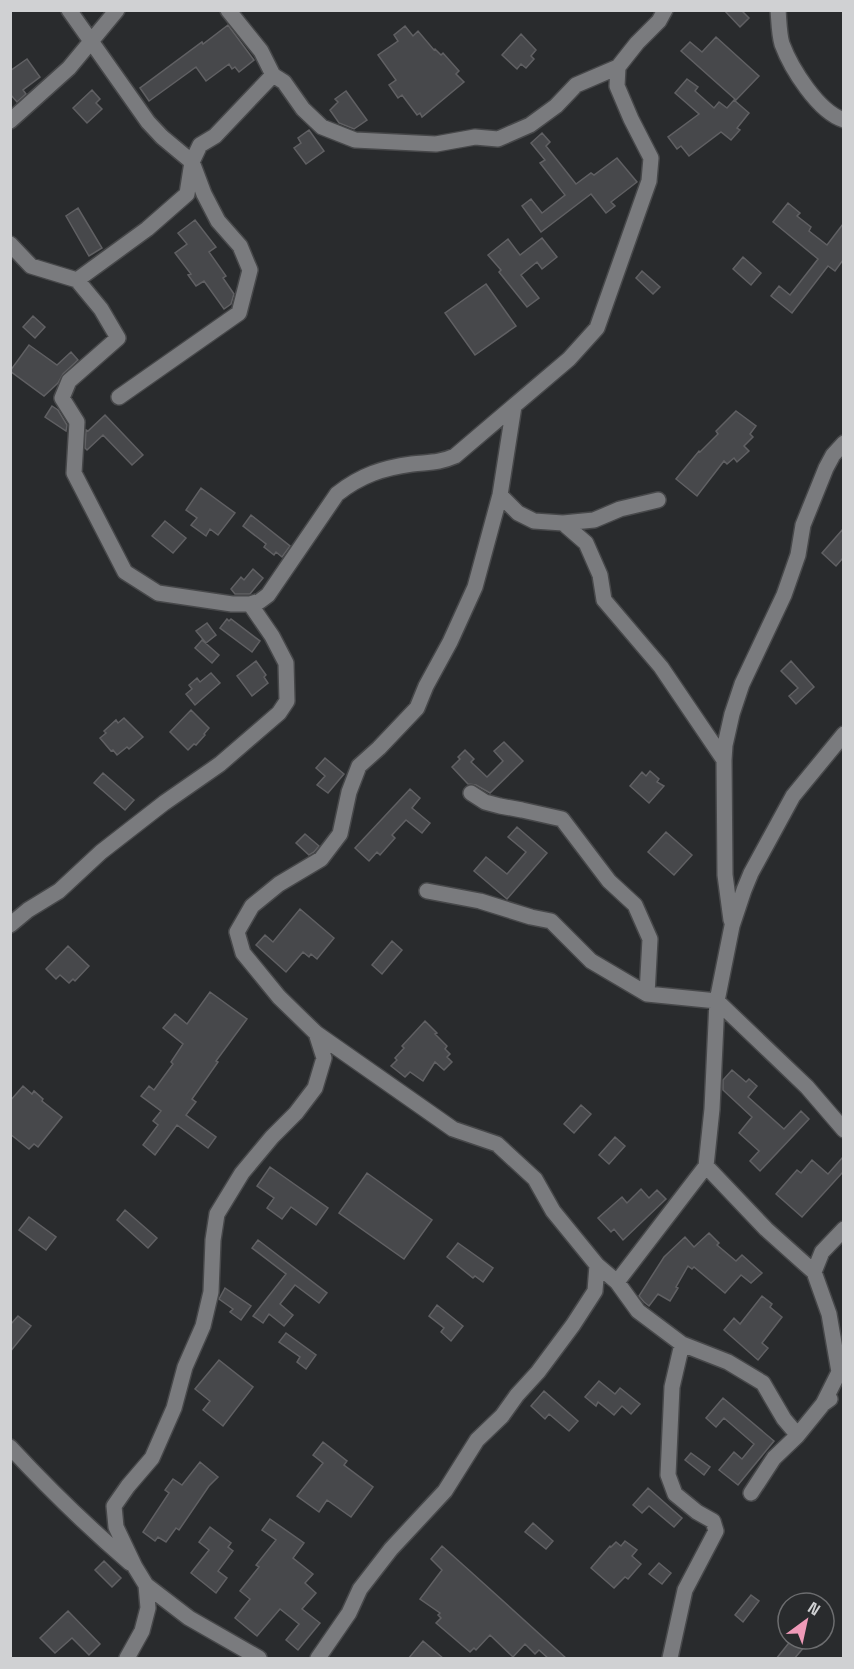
<svg xmlns="http://www.w3.org/2000/svg" width="854" height="1669" viewBox="0 0 854 1669" font-family="'Space Grotesk',sans-serif">
<style>
.building{fill:#47484b;stroke:#606063;stroke-width:1.5}
.lines{fill:none;stroke-linecap:round;stroke-linejoin:round}
.minor-casing{stroke:#47484a;stroke-width:18}
.minor{stroke:#7a7b7e;stroke-width:15}
</style>
<rect width="100%" height="100%" fill="#292b2d"/>
<path class="building" d="M724 10H741L749 18 740 27Z
M228 25 254 60 239 72 235 67 232 69 229 64 206 81 196 67 149 101 140 88 202 42 203 44Z
M405 26 413 36 418 31 434 50 435 49 441 55 443 53 459 71 456 74 464 82 422 117 420 113 417 115 402 95 398 98 389 85 396 80 378 55 398 41 394 35Z
M521 34 536 50 531 56 534 59 526 68 521 64 517 69 502 55Z
M716 37 759 76 736 100 681 51 690 42 702 52Z
M27 59 40 77 23 90 26 94 17 102 10 94V71Z
M687 79 698 87 695 91 714 108 719 102 727 108 734 100 749 113 737 128 740 130 731 140 721 132 689 156 681 146 677 149 668 137 699 114 675 93Z
M92 90 100 99 96 103 102 109 87 123 73 108Z
M346 91 367 120 354 129 339 123 330 110 338 102 335 99Z
M309 130 324 151 306 164 294 148 301 143 298 138Z
M542 133 550 142 546 146 576 184 591 173 594 175 617 158 637 182 611 202 615 206 606 213 591 194 541 232 522 206 531 199 542 213 565 195 540 163 545 160 531 143Z
M788 203 800 213 797 216 811 227 809 231 827 245 843 224V260L835 271 828 266 792 313 771 296 779 286 790 295 818 259 773 222Z
M78 208 102 248 89 256 66 216Z
M195 220 216 247 209 252 226 276 223 278 234 294 231 304 224 309 204 281 196 286 188 275 191 274 175 253 187 244 178 233Z
M542 238 557 257 542 269 537 262 521 275 539 298 527 307 499 272 501 270 488 255 508 239 520 255Z
M743 257 761 273 751 285 733 269Z
M642 271 660 287 653 294 636 278Z
M486 284 516 326 475 355 445 313Z
M33 316 45 327 35 338 23 327Z
M29 345 57 365 71 352 78 360 63 374 58 383 44 396 10 371Z
M52 406 58 410 67 425 66 431 45 417Z
M736 411 756 426 750 434 753 437 744 446 749 451 737 462 734 458 727 464 724 461 697 496 676 479 699 451 700 452 718 434 716 431Z
M105 415 143 455 132 465 103 435 87 450 85 448 86 430 88 431Z
M201 488 235 513 218 535 210 529 206 536 191 525 197 518 186 510Z
M251 515 290 546 282 557 276 552 274 555 264 547 266 544 243 526Z
M165 521 186 538 173 553 152 536Z
M843 529V558L836 566 822 553Z
M253 569 263 578 250 594H235L231 589 241 577 244 580Z
M227 619 229 621 231 619 260 641 252 652 220 628Z
M207 623 216 635 206 643 196 631Z
M202 640 219 655 212 663 195 648Z
M256 661 266 675 264 677 268 683 252 696 237 676Z
M791 661 814 687 796 704 789 696 798 688 781 671Z
M211 673 220 683 195 705 186 694 192 689 189 685 197 678 200 682Z
M191 710 209 728 204 734 205 735 196 745 194 744 188 750 170 732Z
M124 718 143 737 129 749 127 747 117 755 113 750 111 751 100 738 106 733 104 731 116 720 118 723Z
M504 742 523 761 490 793 476 785 468 784 452 767 460 759 458 757 465 750 474 759 471 762 487 777 503 761 494 751Z
M325 758 344 774 328 793 317 785 325 776 316 768Z
M650 771 659 779 657 782 664 786 649 803 630 786 642 772 646 776Z
M103 773 134 800 125 810 94 783Z
M410 789 420 798 412 808 430 823 422 833 406 820 392 835 395 838 380 855 377 852 369 861 355 848Z
M517 827 547 853 507 899 474 871 486 857 507 874 526 852 508 837Z
M666 832 692 855 674 875 648 852Z
M305 834 319 846 314 852 309 855 296 843Z
M300 909 334 938 317 959 311 954 309 957 303 952 286 972 256 945 265 935 273 942Z
M392 941 402 950 382 974 372 965Z
M68 946 89 966 75 981 73 979 69 983 60 975 56 979 46 969Z
M210 992 247 1019 216 1061 218 1062 192 1099 196 1102 186 1115 216 1137 208 1148 177 1125 155 1155 143 1145 158 1125 153 1121 161 1111 141 1096 149 1086 154 1090 173 1064 171 1062 183 1044 163 1028 175 1014 187 1024Z
M425 1021 437 1033 435 1034 447 1046 445 1049 450 1054 447 1057 452 1062 444 1070 435 1062 423 1081 410 1072 405 1077 391 1066 397 1060 395 1058 404 1048 402 1046Z
M732 1070 746 1082 749 1079 757 1086 748 1097 784 1129 801 1111 809 1119 760 1171 750 1161 759 1151 739 1133 752 1117 723 1090V1080Z
M23 1086 32 1094 34 1091 43 1099 42 1101 62 1117 38 1147 34 1144 29 1149 10 1134V1101Z
M581 1105 591 1114 574 1133 564 1124Z
M615 1137 625 1146 609 1164 599 1155Z
M843 1157V1172L802 1217 776 1194 797 1170 801 1173 812 1160 828 1174Z
M270 1167 328 1208 316 1225 291 1207 282 1219 267 1208 274 1198 257 1186Z
M367 1173 432 1220 404 1259 339 1213Z
M641 1189 649 1198 657 1190 666 1199 623 1240 614 1229 611 1232 598 1218 622 1197 627 1203Z
M125 1210 157 1238 148 1248 117 1220Z
M29 1217 56 1237 46 1250 19 1230Z
M709 1233 719 1243 717 1245 736 1261 742 1255 762 1273 751 1283 741 1275 725 1293 694 1267 692 1269 688 1266 676 1287 678 1288 670 1301 658 1294 649 1306 644 1302 639 1296 664 1257 685 1237 694 1247Z
M258 1240 327 1293 319 1303 295 1285 280 1304 293 1315 284 1326 269 1314 263 1323 253 1316 286 1274 252 1248Z
M458 1243 493 1268 483 1282 475 1276 473 1278 447 1257Z
M225 1288 251 1306 241 1320 230 1312 233 1309 219 1299Z
M762 1296 772 1304 770 1307 782 1317 762 1343 768 1348 758 1360 724 1330 734 1318 740 1324Z
M437 1305 463 1326 451 1341 441 1332 444 1328 429 1316Z
M18 1316 31 1326 10 1352V1325Z
M286 1333 316 1355 306 1369 297 1362 300 1357 279 1342Z
M219 1360 253 1387 223 1426 203 1410 210 1401 195 1389Z
M599 1381 615 1394 620 1388 640 1404 631 1414 622 1406 614 1415 598 1402 596 1406 585 1397Z
M544 1391 578 1421 569 1431 549 1414 545 1419 531 1406Z
M723 1398 774 1441 738 1485 719 1470 734 1452 742 1459 754 1444 724 1418 716 1427 706 1418Z
M323 1442 347 1461 344 1465 373 1487 351 1517 327 1500 319 1512 297 1496 323 1463 313 1455Z
M691 1453 710 1467 704 1475 685 1460Z
M200 1462 218 1477 209 1486 179 1530 176 1528 166 1542 158 1537 155 1541 143 1532 169 1493 165 1490 173 1479 182 1485Z
M648 1488 682 1518 674 1527 649 1506 642 1513 633 1505Z
M270 1519 304 1543 293 1558 313 1574 305 1583 316 1593 302 1609 320 1623 298 1650 286 1640 299 1624 280 1609 257 1636 235 1618 250 1599 240 1591 259 1567 256 1565 276 1540 262 1530Z
M533 1523 553 1541 546 1549 525 1532Z
M210 1527 231 1543 228 1547 233 1551 218 1571 227 1578 216 1593 191 1573 209 1550 199 1542Z
M625 1541 637 1550 632 1556 641 1564 628 1579 625 1577 614 1588 591 1568 610 1546 611 1547 616 1542 621 1546Z
M442 1546 471 1572 567 1659H549L539 1650 535 1654 525 1644 513 1657 490 1635 476 1650 474 1648 470 1652 436 1623 441 1618 438 1615 440 1613 420 1599 442 1570 431 1559Z
M104 1561 121 1578 112 1587 95 1570Z
M659 1563 671 1573 662 1584 649 1574Z
M751 1595 759 1601 743 1622 735 1615Z
M68 1611 100 1644 89 1655 72 1638 55 1653 40 1638Z
M792 1639H811L794 1659H776Z
M423 1641 444 1659H408Z"/>
<g class="lines">
<defs>
<path id="minor" d="M69 10 148 122 162 137 192 162 204 194 218 221 240 246 250 270 239 313 119 397
M228 10 261 51 273 75 284 82 303 109 322 127 355 140 436 144 475 137 498 139 530 125 556 106 576 85 618 67
M778 10C779 21 779 34 782 44 791 68 818 112 844 120
M10 121 69 68 117 10
M10 244 31 266 77 280 147 229 187 194 192 162 200 145 215 136 273 75
M77 280 101 309 118 338 69 381 62 398 77 422 74 473 125 572 158 593 232 604H250L260 601 268 595 337 494C361 475 383 468 412 464 429 462 439 463 455 456L569 359 597 328 649 181 651 158 631 119 617 86 618 67 637 43 659 21 665 10
M500 495 518 513 534 521 563 523 586 543 600 575 604 600 661 667 724 760
M563 523 594 520 620 509 658 500
M471 793 485 802 500 806 522 810 562 819 609 881 635 905 650 939 647 994
M427 891 480 901 531 917 551 921 591 961 647 994 717 1001 807 1087 844 1130
M731 920 725 875 724 760 725 745 732 714 742 684 784 595 798 555 803 525 826 468 833 455 844 443
M10 925 28 910 59 891 101 852 164 803 220 764 279 713 287 701 286 663 272 636 250 604
M316 1033 453 1129 497 1144 535 1179 553 1211 597 1265 617 1282
M706 1166 766 1229 814 1272
M682 1344 728 1362 763 1383 784 1419 795 1432
M823 1404 839 1372 829 1314 814 1272 822 1252 844 1229
M10 1447C48 1488 88 1527 130 1563
M751 1493 774 1458 797 1436 823 1404 830 1399
M146 1585 189 1618 259 1658
M127 1658 142 1631 148 1608 146 1585 135 1567 116 1527 114 1506 128 1486 152 1458 174 1408 185 1367 203 1326 211 1292 213 1240 217 1214 242 1173 272 1137 296 1113 315 1088 324 1058 316 1033 279 997 243 953 237 932 252 906 279 884 321 859 340 834 349 792 359 766 379 748 417 708 426 686 450 642 475 587 500 495 514 406
M318 1658 349 1613 360 1589 391 1549 445 1491 477 1440 502 1416 517 1395 538 1372 573 1325 595 1291 597 1265
M670 1658 685 1590 716 1531 713 1521 697 1512 675 1494 668 1475 672 1387 682 1344 638 1311 617 1282 706 1166 712 1109 717 1001 732 926 744 890 751 873 793 796 844 734"/>
</defs>
<use href="#minor" class="minor-casing"/>
<use href="#minor" class="minor"/>
</g>
<rect width="854" height="1669" fill="none" stroke="#d0d1d3" stroke-width="24"/>
<g transform="translate(806 1621) rotate(33)"><circle r="28" fill="#292b2d" stroke="#6c6d6f" stroke-width="1.5"/>
<path d="M0-4.5L10 22L0 15L-10 22Z" fill="#ef9ab8"/>
<text y="-9" font-size="16" font-weight="bold" text-anchor="middle" fill="#d0d1d3">N</text>
</g>
</svg>
